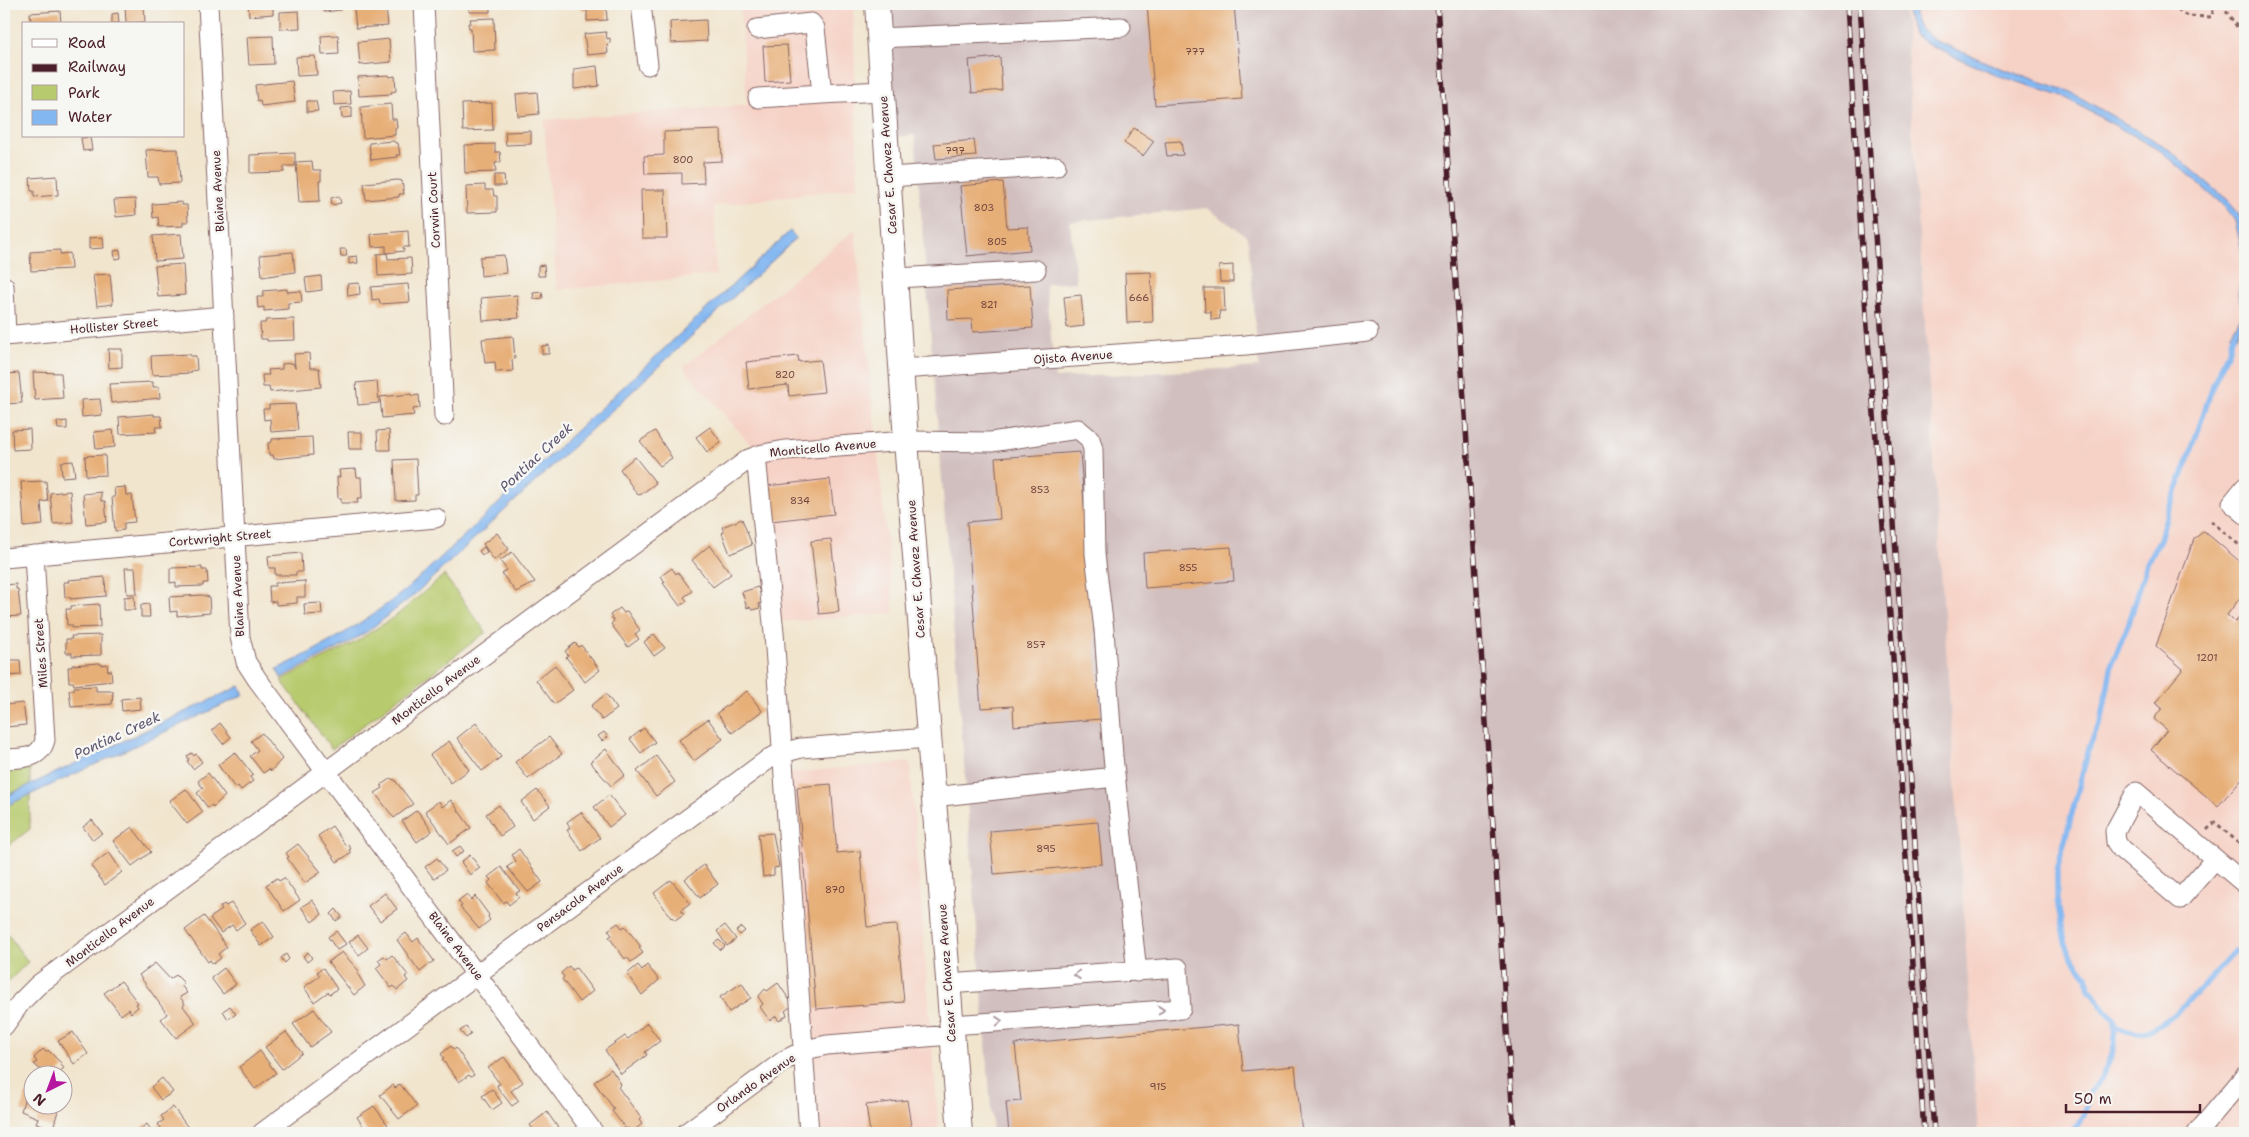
<svg xmlns="http://www.w3.org/2000/svg" width="2249" height="1137" viewBox="0 0 2249 1137" font-family="'Shantell Sans',sans-serif">
<style>
.built{fill:#f6d1c5}
.industrial{fill:#d1bfbf;fill-rule:evenodd}
.green{fill:#b7ca6d;stroke:#80744c}
.water{fill:#83b7f1;stroke:#666b8e}
.lines{fill:none;stroke-linecap:round;stroke-linejoin:round}
.stream{stroke:#83b7f1;stroke-width:5.5}
.building{fill:#e7af78}
.minor-casing{stroke:#846464;stroke-width:21}
.major-casing{stroke:#846464;stroke-width:26}
.path{stroke:#846464;stroke-width:3;stroke-dasharray:4 4;stroke-linecap:butt}
.minor{stroke:#fff;stroke-width:19}
.major{stroke:#fff;stroke-width:24}
.rail-casing{stroke:#4a1f2b;stroke-width:5.5}
.rail{stroke:#f6f6f2;stroke-width:4;stroke-dasharray:11;stroke-linecap:butt}
.oneway{stroke:#ae9aa0}
.labels{text-anchor:middle;stroke-width:5;stroke-linejoin:round;paint-order:stroke}
.number-label{font-size:10px;fill:#71433e}
.street-label{font-size:12px;fill:#4a1f2b;stroke:#f6f6f2}
.water-label{font-size:14px;font-style:italic;fill:#5e5470;stroke:#f6f6f2}
</style>
<rect width="100%" height="100%" fill="#f6f6f2"/>
<filter id="ink" filterUnits="userSpaceOnUse"><feTurbulence type="fractalNoise" baseFrequency=".02" numOctaves="2"/><feDisplacementMap in="SourceGraphic" scale="10" xChannelSelector="R" yChannelSelector="G"/><feConvolveMatrix kernelMatrix="1 2 1 2 8 2 1 2 1" color-interpolation-filters="sRGB"/></filter>
<filter id="wash" filterUnits="userSpaceOnUse"><feTurbulence type="fractalNoise" baseFrequency=".0096" numOctaves="4" result="noise"/><feDisplacementMap in="SourceGraphic" scale="20" xChannelSelector="R" yChannelSelector="G"/><feGaussianBlur stdDeviation="1.12" result="paint"/><feColorMatrix in="noise" values="0 0 0 0 0 0 0 0 0 0 0 0 0 0 0 0 0 1.4 0 .05"/><feComposite in="paint" operator="in"/></filter>
<g filter="url(#wash)">
<rect width="100%" height="100%" fill="#f1e5ce"/>
<path class="built" d="M740 4H853L858 187 714 206 716 275 557 290 544 120 747 105Z
M1904 4H2245V1133H1978Z
M855 230 894 613 768 623 751 445 683 367Z
M910 762 939 1133H809L779 774Z"/>
<path class="industrial" d="M877 4H1904L1978 1133H993L915 135 887 138ZM1207 208 1248 237 1259 367 1055 378 1046 284 1076 282 1070 222Z"/>
<path class="green" d="M444 575 486 632 332 749 281 680 354 643 397 615Z
M30 768V829L4 849V770Z
M4 929 28 962 4 986Z"/>
<path class="water" d="M1907 4H1914V16L1919 29 1934 40 2000 68 2069 91 2166 147 2230 202 2241 218 2245 239V317L2236 336 2230 334 2244 312 2238 295 2243 268 2242 251 2235 221 2225 207 2162 152 2066 98 1997 75 1930 46 1913 34 1908 18Z
M790 231 796 238 787 247 414 595 368 631 347 644 281 678 277 669C326 646 365 622 408 588Z
M240 686 244 695 4 807V797Z"/>
<g class="lines">
<path class="stream" d="M2114 1026C2122 1029 2131 1034 2140 1033 2171 1027 2214 974 2235 951L2245 950
M2072 1133C2082 1119 2088 1113 2087 1095L2101 1079 2112 1054 2115 1042 2114 1020 2089 989 2087 976 2071 956 2065 942 2057 900V870L2090 745 2102 718 2112 663 2129 623 2147 563 2160 539 2167 514 2188 461 2213 385 2229 349 2233 335"/>
</g>
<g id="blocks">
<path class="building" d="M248 4H273V14L249 16Z
M323 4H340L341 10 324 12Z
M469 4H490V12H469Z
M582 4H606L607 20 587 21V10H582Z
M1147 4H1234L1242 99 1155 105Z
M125 5H144L145 22 126 23Z
M386 7 388 26 356 28 354 9Z
M60 11 61 24H31L30 13Z
M299 11 300 28 280 29V12Z
M118 13 119 23 112 24V14Z
M494 18 495 50 472 51 471 28H469L468 23H471L470 19Z
M706 20 707 41 671 43 670 22Z
M606 32 607 39 610 38V43L607 44 608 53 587 55 584 34Z
M338 35 339 54 322 55 321 36Z
M273 36 274 64 249 65 247 37Z
M389 39 391 62 360 65 358 42Z
M787 45 790 80 765 82 763 46Z
M315 56 317 75 297 76 296 57Z
M1000 57 1002 90 972 93 969 60Z
M597 66 599 86 574 89V69Z
M389 75 390 77 395 76 396 91 391 92V94L359 96 358 77Z
M292 81 295 102 261 106 260 100 257 101 255 85Z
M350 91 351 104 334 105 333 92Z
M537 92 539 114 518 116 516 94Z
M307 101H316L318 111 307 112Z
M492 103 493 130 463 131 462 104Z
M391 104 392 119H396L397 128H395V135L363 138 361 107Z
M352 107V117L342 118 341 108Z
M1134 128 1154 141 1143 156 1124 143Z
M721 130 722 161 703 162 704 183 682 184V173L645 174 644 156 664 155V132Z
M531 131V144L506 145 505 132Z
M90 137 92 150 83 151 81 138Z
M974 140 976 156 936 159 934 144Z
M394 141 395 143H398L400 155H396L397 157 371 160 369 143Z
M1181 141 1183 155 1167 156 1165 142Z
M495 144V152H500L501 162 495 163 496 172 465 173 464 145Z
M178 149 180 183 159 184 158 177H148L146 150Z
M295 153V166H284V172L250 173V155Z
M312 161 313 170H321V181H319L320 201 299 202 296 162Z
M494 175H504L505 186H494Z
M57 176 58 195 34 197V191H31L30 178Z
M398 180 402 181 404 194H399V197L366 200 364 183Z
M1003 182 1007 228 1028 227 1030 250 967 256 960 186Z
M485 185V190H493L494 196H497V212L467 213 466 186Z
M641 190H665L667 238H642Z
M339 196 341 203 332 205 331 198Z
M135 199 136 215 116 217 114 200Z
M182 202V205H187L188 222H183V226L159 227 158 217 153 218 152 204Z
M408 231 409 247H403L404 251 386 253V246L372 247 371 234Z
M181 234 183 259 155 261 153 236Z
M103 237 104 248 89 249V238Z
M340 249H346L347 256H341Z
M60 250V254L70 253 71 269 31 271 30 252Z
M120 250 121 258 115 259 114 251Z
M293 252 295 272 262 277 260 255Z
M387 253 388 259 411 258 412 274 378 276 377 254Z
M504 255 506 273 481 276 480 257Z
M357 256 358 263 349 264V257Z
M183 264 185 295 158 297 155 266Z
M544 265 545 276H538V266Z
M1233 265V282H1220L1219 266Z
M1151 272 1153 322 1127 323 1125 273Z
M110 274 113 304 97 306 93 275Z
M321 276 322 290 307 292 305 278Z
M359 283 360 294 348 296 347 284Z
M408 284 410 302 380 304 379 299 372 300 371 287Z
M1030 285 1033 328 973 332 972 319 948 320 947 290Z
M1204 288H1224L1225 311H1219L1220 319 1211 320V312H1205Z
M287 289V292L301 291 302 302 288 303V309L264 311V307L258 308 257 297H263V291Z
M542 292 543 298 534 299 533 293Z
M517 295 519 318 483 321 481 298Z
M1081 295 1084 326 1067 328 1064 297Z
M294 319 295 340 267 341V339H261L260 323H265L266 320Z
M513 336 515 359 512 360 513 371 496 372 495 362 485 363 482 339Z
M549 345V354H542V346Z
M108 349H122V367L109 368Z
M309 353 310 368H319L321 387 270 392 269 387H263L262 375H269L268 370 282 369V364L293 363 295 368 294 354Z
M190 354V356H196L197 370 191 371V373L152 375 151 356Z
M798 356 799 362 820 360 824 392 789 396 788 385 749 389 746 362Z
M33 372 61 373 63 398 35 400Z
M19 373 22 403 4 404V374Z
M377 381 379 403 358 405 356 383Z
M153 382V387H159L160 398 111 403 109 384Z
M411 394 412 396 419 395 420 408 413 409 414 415 382 418 380 397Z
M100 399 102 415 82 417 81 400Z
M295 404 298 430 271 432 270 419 264 420 263 409H269V405Z
M154 414V416H161L162 427H155L156 432 120 434 119 417Z
M67 421V429H58L57 422Z
M710 427 721 442 707 452 696 437Z
M30 429 31 449 13 450 12 430Z
M113 430 115 447 96 449 94 432Z
M389 430 390 450H378L377 431Z
M655 431 672 458 660 466 640 441Z
M348 432H362V449H349Z
M312 437 313 455 274 459 273 455H269L268 443 272 442V439Z
M1080 452 1101 719 1014 726 1013 706 981 708 967 522 1000 519 995 458Z
M105 455 106 475 86 476 85 456Z
M635 457 656 483 640 495 637 494 620 469Z
M416 459 418 495H415V500L396 501 394 460Z
M73 461 75 476 62 477 61 462Z
M356 469 357 477H361L362 498H357L358 503H341V498H338L337 477H340L339 470Z
M830 479 834 514 771 521 767 486Z
M46 481 48 501 41 502 43 525 24 527 21 482Z
M125 487 126 495H132L135 522 124 523V530L115 531 112 497H115L114 488Z
M70 491 73 522 53 524 50 493Z
M101 492V501H105L107 522 86 524 83 494Z
M742 519 752 545 730 554 722 533 724 532 722 527Z
M2204 531 2245 566V591L2227 615 2235 622 2245 612V775L2218 806 2151 750 2167 730 2154 719 2162 708 2155 703 2183 669 2156 646 2194 539Z
M497 533 509 549 494 560 483 544Z
M831 539 839 612 819 614 811 541Z
M710 545 731 574 713 587 692 560Z
M484 547 487 552 482 555 479 551Z
M1231 547 1234 581 1145 588 1143 553Z
M512 552 535 582 516 592 502 574 507 570 500 561Z
M301 553 302 572H296V575H275V568H269L268 556Z
M202 567V570H207L208 583H203V586L176 587V582L170 583V568Z
M125 568H135L137 594H127Z
M672 568 676 574 678 572 692 591 684 597 687 601 680 606 663 583 665 582 661 576Z
M105 577 106 596 70 599V597H65L64 582H69L68 580Z
M305 581V597H297V603L276 605V601L270 602 269 586H275V583Z
M16 584V589H18L21 616 4 617V585Z
M758 587 763 602 759 604 760 608 752 610 750 607 747 608 742 592Z
M202 595 209 597 210 613 177 616V611L170 612 169 597Z
M134 596 135 610H124V597Z
M321 603 322 614 305 615 304 604Z
M99 604 100 627 72 628V625H67L66 609H71V606Z
M149 604 150 617H141V605Z
M620 608 624 613 627 611 640 630 635 634 639 639 628 647 611 624 614 621 610 615Z
M654 634 665 648 654 656 644 642Z
M101 635V655L72 656V653H66V639H72L71 636Z
M575 643 579 647 581 645 600 670 585 682 566 657 568 655 565 651Z
M4 660H20L21 675 4 676Z
M100 663 101 665 107 664 108 671 111 670 112 681 74 685 73 682H69L68 667H72V665Z
M555 665 573 690 554 704 536 680Z
M96 686V691H113L112 704 71 707 69 690H74V687Z
M747 691 762 711 732 733 717 713Z
M606 694 617 709 602 720 591 706Z
M140 697 141 709 122 711 121 699Z
M23 703 26 725 6 727 4 705Z
M708 719 723 739 694 761 679 740Z
M220 723 231 737 223 744 212 730Z
M476 723 501 757 482 771 457 738Z
M644 728 655 742 641 753 630 739Z
M604 732 608 737 602 741 598 736Z
M262 733 282 759 271 771 269 769 263 773 250 756 258 750 251 741Z
M549 737 562 754 528 779 515 762Z
M449 741 469 770 451 783 430 755Z
M606 749 625 775 611 786 590 762Z
M235 752 253 775 250 777 253 781 241 790 238 786 235 788 218 765Z
M192 753 194 756 196 754 202 762 193 769 187 761 189 760 187 756Z
M656 756 675 782 656 796 637 771Z
M208 773 225 796 213 807 212 805 208 808 197 793 203 788 198 781Z
M391 778 393 780 394 779 413 804 394 818 375 793 383 788 381 785Z
M831 784 837 853 860 851 867 927 897 925 904 1002 816 1009 797 787Z
M186 789 203 812 187 824 169 801Z
M537 790 550 806 533 819 521 802Z
M609 795 625 815 609 827 594 807Z
M451 800 471 828 449 844 425 811 439 801 442 807Z
M499 805 513 827 500 836 486 814Z
M417 810 432 831 417 842 402 821Z
M581 812 600 838 582 851 567 830 570 828 567 822Z
M92 820 102 833 93 840 83 827Z
M1098 822 1102 864 994 874 990 831Z
M332 826 346 846 348 845 351 849 349 850 351 853 337 862 318 836Z
M132 827 151 852 132 866 113 841Z
M773 833 779 867 774 868V875L763 877 758 834Z
M298 844 321 872 305 883 287 858 289 857 286 853Z
M460 846 464 851 456 857 452 851Z
M519 849 542 882 528 892 507 867 516 861 512 855Z
M109 852 122 872 105 885 91 866Z
M470 855 480 868 470 875 461 862Z
M437 858 446 870 434 879 425 867Z
M704 865 718 884 700 898 685 879Z
M501 867 520 891 516 893 519 897 509 905 506 901 503 903 488 883 491 880 488 877Z
M277 878 279 881 284 878 300 900 284 911 266 885Z
M671 880 690 903 681 910 684 914 675 920 672 917 671 918 654 893Z
M385 893 397 909 380 921 368 906Z
M467 894 471 900 475 896 489 915 488 917 490 920 479 929 460 907 462 906 458 901Z
M312 900 322 914 312 922 301 907Z
M231 903 245 923 236 930 232 925 221 933 210 918 222 910 220 907 224 904 226 906Z
M336 909 342 917 336 921 331 914Z
M204 916 227 947 218 954 221 958 213 964 210 960 208 962 185 930Z
M263 921 274 937 261 946 250 930Z
M618 923 622 928 625 926 641 947 639 948 643 953 631 962 627 957 625 959 609 937 612 935 608 930Z
M725 925 736 939 727 946 717 931Z
M741 927 745 931 740 935 736 931Z
M336 931 346 944 337 950 328 937Z
M406 933 413 942 418 938 434 961 420 972 397 940Z
M358 935 368 948 359 955 349 942Z
M719 940 725 946 720 950 714 943Z
M308 952 312 958 307 962 303 956Z
M342 952 359 971 357 973 365 986 354 995 328 962Z
M286 954 289 959 285 963 281 958Z
M392 955 408 975 405 977 408 981 397 990 394 986 391 988 376 968 381 964 378 960 384 956 387 959Z
M155 963 170 979 176 975 184 983 181 985 187 993 180 997 185 1004 183 1006 196 1023 176 1038 161 1019 167 1014 139 975Z
M638 965 642 970 647 965 659 980 642 995 627 974Z
M569 966 572 970 576 968 593 991 579 1002 562 979 564 977 561 973Z
M224 968 236 984 223 994 211 978Z
M323 968 337 989 330 994 328 992 314 1002 304 987 320 976 317 972Z
M121 981 138 1003 136 1004 138 1007 131 1013 129 1009 121 1015 104 993Z
M742 983 751 998 729 1012 720 997Z
M778 983 793 1005 785 1011 787 1015 779 1021 776 1016 770 1021 760 1007 763 1004 758 997 765 989 767 991Z
M230 1006 236 1014 228 1019 223 1011Z
M314 1009 331 1032 310 1047 293 1024Z
M647 1023 660 1041 645 1052 647 1055 621 1074 605 1050 625 1036 628 1039Z
M1239 1024 1243 1071 1295 1066 1302 1133H1009L1006 1102 1021 1101 1015 1044Z
M466 1027 471 1034 466 1038 460 1031Z
M73 1032 88 1054 74 1064 58 1041Z
M286 1032 302 1053 282 1069 265 1047Z
M451 1046 454 1050 456 1048 474 1075 471 1077 469 1075 459 1082 442 1059 444 1058 441 1054Z
M43 1049 46 1052 48 1050 62 1064 61 1065 64 1068 57 1074 53 1073 45 1074 34 1064 37 1062 34 1058Z
M260 1051 276 1073 255 1089 239 1067Z
M504 1057 523 1082 511 1091 519 1101 512 1106 498 1088 497 1085 500 1084 488 1068Z
M611 1069 621 1084 618 1087 641 1118 639 1120 642 1124 632 1132 628 1128 626 1129 612 1111 614 1109 594 1082Z
M162 1078 173 1092 161 1100 151 1087Z
M400 1084 417 1106 399 1119 380 1095 393 1085 395 1088Z
M32 1089V1104H60L53 1128 36 1123 38 1118 21 1111 26 1094 30 1095Z
M492 1089 502 1103 492 1110 482 1096Z
M907 1100 912 1133H870L866 1105Z
M374 1106 388 1125 381 1130 383 1133H368L357 1117Z
M173 1107 192 1133H165L158 1124 164 1120 161 1116Z
M547 1112 559 1129 553 1133H536L530 1125Z
M147 1124 153 1133H134Z"/>
</g>
</g>
<g filter="url(#ink)">
<use href="#blocks" fill-opacity="0" stroke="#846464" stroke-width="1"/>
<g class="lines">
<defs>
<path id="minor" d="M208 4 240 637 246 662 257 679 594 1133
M424 4 444 416
M641 4 648 65
M757 29 811 23 815 28 822 94 758 98
M879 38 1121 27
M822 94 883 91
M889 177 1056 166
M897 278 1036 270
M4 286 6 336
M4 336 224 316
M901 369 1246 345 1368 332
M756 456 774 633 809 1133
M2245 487 2232 503 2245 514
M4 558 436 518
M4 759C21 758 40 760 45 740L34 555
M933 797 1115 777
M2215 859 2180 899 2121 849 2116 842 2115 831 2136 792 2245 884
M947 984 1178 968 1181 1009 951 1025
M4 1026 21 1002 38 985 749 459 763 454 785 450 906 441 991 442 1078 429 1090 439 1093 449 1095 554 1104 630 1113 756 1137 972
M262 1133 770 758 782 753 801 748 928 738
M686 1133 785 1060 805 1050 827 1045 951 1035
M2197 1133 2245 1076"/>
<path id="major" d="M877 4 906 441 960 1133"/>
</defs>
<use href="#minor" class="minor-casing"/>
<use href="#major" class="major-casing"/>
<path class="path" d="M2171 4 2187 16 2212 17 2214 4
M2221 4 2245 38
M2211 521 2245 550
M2207 830 2215 822 2241 845 2245 839"/>
<use href="#minor" class="minor"/>
<use href="#major" class="major"/>
<defs>
<path id="rail" d="M1437 4 1514 1133
M1847 4 1866 314 1891 627 1924 1133
M1860 4 1934 1133"/>
</defs>
<use href="#rail" class="rail-casing"/>
<use href="#rail" class="rail"/>
</g>
<defs><path id="oneway-chevron" d="M-2-3.5L2.5 0L-2 3.5" fill="none" stroke-width="1.6" stroke-linecap="round" stroke-linejoin="round" transform="scale(1.25)"/></defs>
<g class="oneway">
<use href="#oneway-chevron" transform="translate(1077 975) rotate(176)"/>
<use href="#oneway-chevron" transform="translate(1161 1010) rotate(-4)"/>
<use href="#oneway-chevron" transform="translate(999 1021) rotate(-4)"/>
</g>
</g>
<g class="labels">
<g class="number-label">
<text x="1195" y="55">777</text>
<text x="955" y="154">797</text>
<text x="683" y="163">800</text>
<text x="984" y="211">803</text>
<text x="997" y="245">805</text>
<text x="1139" y="301">666</text>
<text x="989" y="308">821</text>
<text x="785" y="378">820</text>
<text x="1040" y="493">853</text>
<text x="800" y="504">834</text>
<text x="1188" y="571">855</text>
<text x="1036" y="648">857</text>
<text x="2207" y="661">1201</text>
<text x="1046" y="852">895</text>
<text x="835" y="893">870</text>
<text x="1158" y="1090">915</text>
</g>
<g class="street-label">
<text transform="translate(888 165) rotate(-94)" y="4">Cesar E. Chavez Avenue</text>
<text transform="translate(218 191) rotate(-93)" y="4">Blaine Avenue</text>
<text transform="translate(434 210) rotate(-93)" y="4">Corwin Court</text>
<text transform="translate(114 326) rotate(-5)" y="4">Hollister Street</text>
<text transform="translate(1073 357) rotate(-4)" y="4">Ojista Avenue</text>
<text transform="translate(823 448) rotate(-5)" y="4">Monticello Avenue</text>
<text transform="translate(220 538) rotate(-5)" y="4">Cortwright Street</text>
<text transform="translate(916 569) rotate(-94)" y="4">Cesar E. Chavez Avenue</text>
<text transform="translate(238 596) rotate(-93)" y="4">Blaine Avenue</text>
<text transform="translate(41 653) rotate(-94)" y="4">Miles Street</text>
<text transform="translate(436 690) rotate(-37)" y="4">Monticello Avenue</text>
<text transform="translate(580 898) rotate(-37)" y="4">Pensacola Avenue</text>
<text transform="translate(110 932) rotate(-37)" y="4">Monticello Avenue</text>
<text transform="translate(456 946) rotate(53)" y="4">Blaine Avenue</text>
<text transform="translate(947 973) rotate(-94)" y="4">Cesar E. Chavez Avenue</text>
<text transform="translate(756 1083) rotate(-35)" y="4">Orlando Avenue</text>
</g>
<g class="water-label">
<text transform="translate(536 457) rotate(-43)" y="5">Pontiac Creek</text>
<text transform="translate(117 735) rotate(-25)" y="5">Pontiac Creek</text>
</g>
</g>
<rect width="2249" height="1137" fill="none" stroke="#f6f6f2" stroke-width="20"/>
<rect x="22" y="22" width="162" height="115" fill="#f6f6f2" stroke="#b1a0a2"/>
<rect x="32" y="39" width="25" height="8" fill="#ffffff" stroke="#b1a0a2"/>
<text x="68" y="48" font-size="15" fill="#4a1f2b">Road</text>
<rect x="32" y="64" width="25" height="8" fill="#4a1f2b" stroke="#b1a0a2"/>
<text x="68" y="72" font-size="15" fill="#4a1f2b">Railway</text>
<rect x="32" y="85" width="25" height="15" fill="#b7ca6d" stroke="#b1a0a2"/>
<text x="68" y="98" font-size="15" fill="#4a1f2b">Park</text>
<rect x="32" y="110" width="25" height="15" fill="#83b7f1" stroke="#b1a0a2"/>
<text x="68" y="122" font-size="15" fill="#4a1f2b">Water</text>
<g transform="translate(48 1090) rotate(222)"><circle r="24" fill="#f6f6f2" stroke="#b1a0a2"/>
<path d="M0-4L9 19L0 12L-9 19Z" fill="#b5179e"/>
<text y="-8" font-size="14" font-weight="bold" text-anchor="middle" fill="#4a1f2b">N</text>
</g>
<path d="M2066 1104v8h134v-8" fill="none" stroke="#4a1f2b" stroke-width="2.5"/>
<text x="2074" y="1104" font-size="15" fill="#4a1f2b" stroke="#f6f6f2" stroke-width="4" paint-order="stroke">50 m</text>
</svg>
